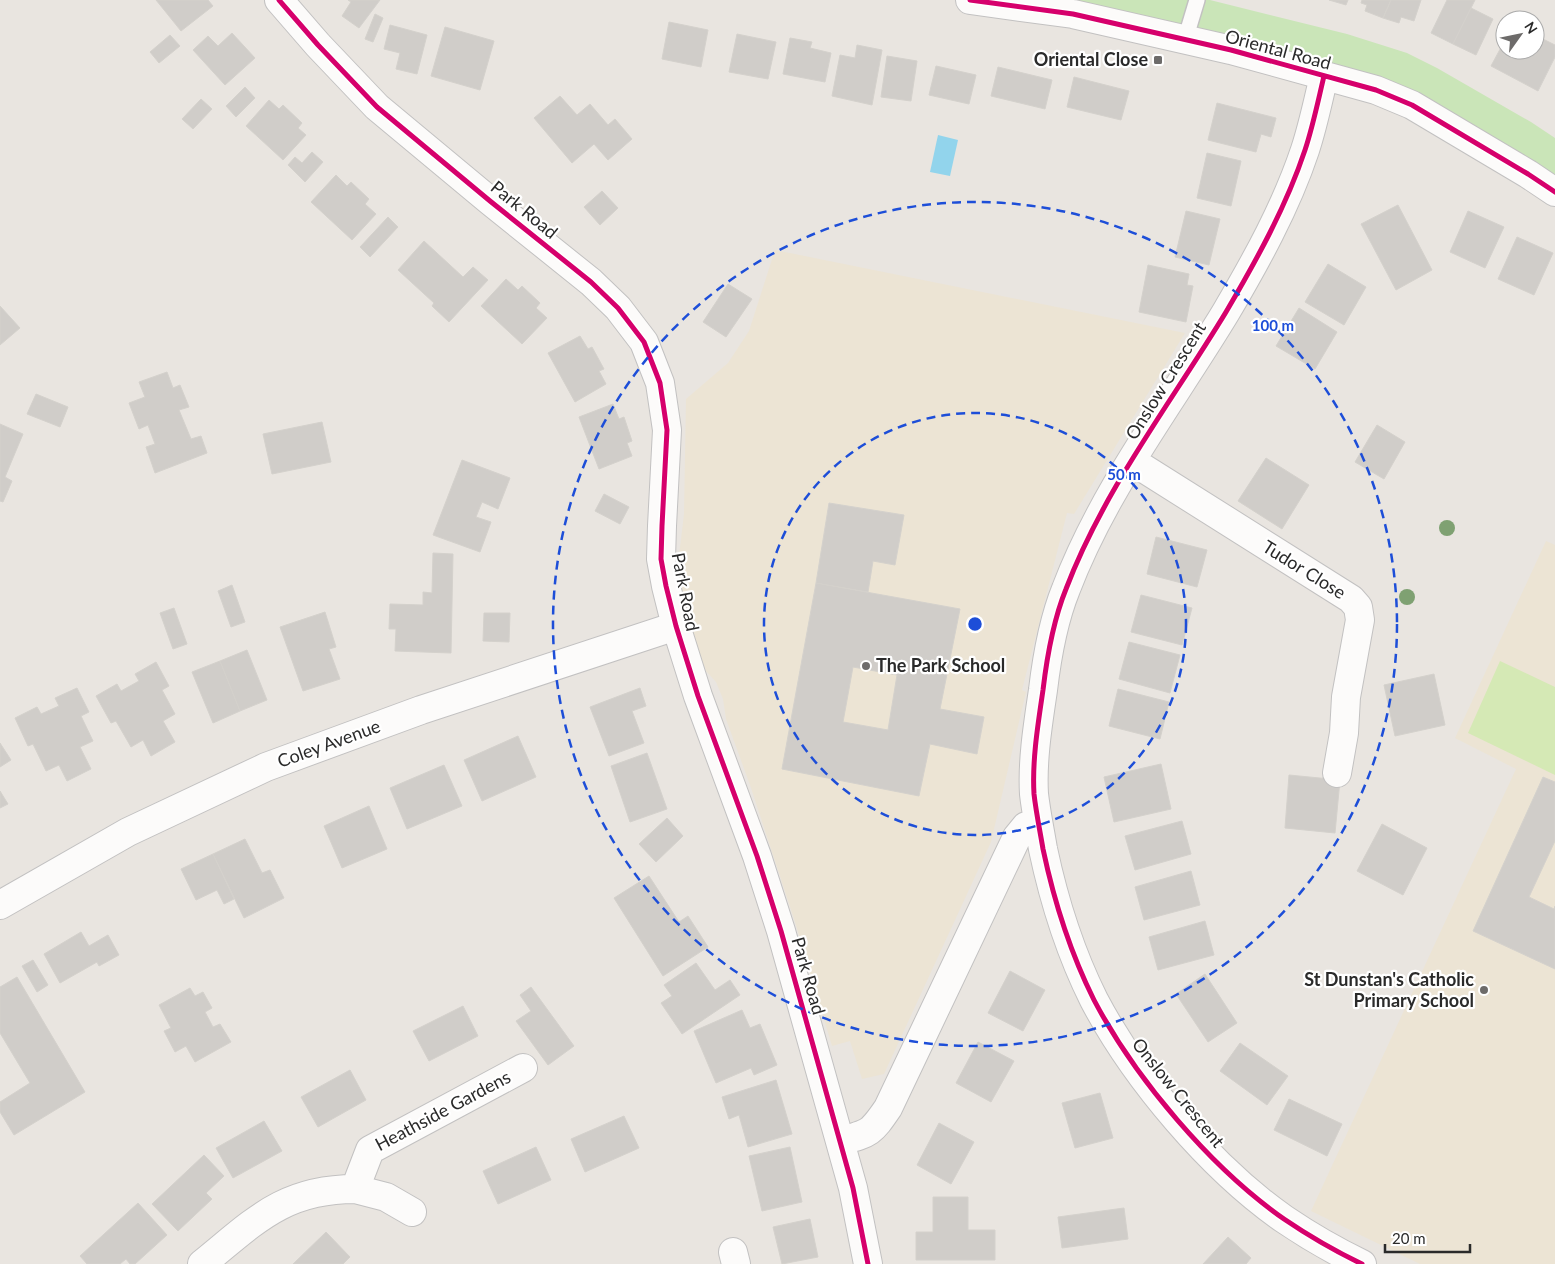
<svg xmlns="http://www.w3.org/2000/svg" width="1555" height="1264" viewBox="0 0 1555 1264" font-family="Lato,sans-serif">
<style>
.education{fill:#ece4d4}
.green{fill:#cae5b8}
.pitch{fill:#d5e9b5}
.water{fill:#92d4ec}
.building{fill:#d0cdc9;stroke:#d4d1cc;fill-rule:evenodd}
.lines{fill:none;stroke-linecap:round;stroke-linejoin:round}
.lane-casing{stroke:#c2c1c1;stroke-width:18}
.street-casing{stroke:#c2c1c1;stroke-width:30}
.secondary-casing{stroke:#c2c1c1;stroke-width:30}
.lane{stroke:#fcfbfa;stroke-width:15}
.street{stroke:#fcfbfa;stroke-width:28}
.secondary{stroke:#fcfbfa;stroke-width:28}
.cycleway-casing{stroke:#fff;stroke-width:8}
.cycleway{stroke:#d6006c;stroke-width:5}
.tree{fill:#7fa172}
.ring{fill:none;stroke:#1d4ed8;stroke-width:2.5;stroke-dasharray:9 6}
.poi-dot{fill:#6d6b6a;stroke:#fff;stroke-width:2}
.labels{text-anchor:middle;stroke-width:4.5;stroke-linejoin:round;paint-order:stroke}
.street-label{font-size:18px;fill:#2a2a2a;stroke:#fff}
.poi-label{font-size:18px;font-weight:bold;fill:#2a2a2a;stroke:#fff;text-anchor:end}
.centre{fill:#1d4ed8;stroke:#fff;stroke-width:2.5}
.ring-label{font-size:15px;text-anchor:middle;font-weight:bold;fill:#1d4ed8;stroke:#fff;stroke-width:4.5;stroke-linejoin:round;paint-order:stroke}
</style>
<rect width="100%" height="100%" fill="#e9e5e0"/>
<path class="education" d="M775 250 1185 333 1074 514 1067 513 1022 690 1026 692 991 842 884 1074 862 1079 850 1041 832 1046 795 922 750 785 726 719 723 699 716 682 706 671 677 595 678 564 684 514 686 399 728 363 749 331Z
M1546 541 1555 545V1264H1420L1311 1211 1516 769 1455 738Z"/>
<path class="green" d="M1023 0H1210L1347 34 1407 53 1437 68 1531 122 1555 138V179L1423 97Z"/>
<path class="pitch" d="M1500 661 1555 687V775L1468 733Z"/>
<path class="water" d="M938 135 958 140 950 176 930 172Z"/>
<path class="building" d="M156 0H208L213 6 181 31Z
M348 0H380L359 28 342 16 351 2Z
M1329 0H1348L1346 5Z
M1362 0H1391L1383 18 1365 11 1367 5 1361 3Z
M1391 0H1421L1414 21 1401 17 1399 23 1383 18Z
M1447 0H1475L1453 44 1431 33Z
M1471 8 1493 19 1476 55 1453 44Z
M375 14 383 18 373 42 365 39Z
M669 22 708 30 701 67 662 59Z
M390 25 427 35 417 74 396 69 400 53 384 49Z
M445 27 494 41 480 90 431 76Z
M232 33 255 58 225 85 193 50 208 36 218 46Z
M737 34 776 42 768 79 729 72Z
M170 35 180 46 159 63 150 52Z
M1535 35 1555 45V57L1538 91 1491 66 1505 40V50H1535Z
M790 38 812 42 810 48 831 53 825 82 783 74Z
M857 45 882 50 872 105 832 96 840 55 855 58Z
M887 56 917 61 911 101 881 97Z
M936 66 976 75 969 104 929 95Z
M998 67 1052 80 1045 109 991 96Z
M1074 77 1129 91 1121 120 1067 107Z
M245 87 255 98 236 117 226 106Z
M560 96 577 115 590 104 608 125 615 119 632 139 608 160 594 144 572 163 534 118Z
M201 99 212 109 193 129 182 119Z
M269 100 279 109 283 105 302 123 298 128 306 135 283 160 246 126Z
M1217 103 1276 118 1271 137 1261 134 1256 152 1208 140Z
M312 152 323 162 305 182 288 165 295 157 302 163Z
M1207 153 1241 161 1231 206 1197 198Z
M336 175 347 186 351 182 369 199 365 204 376 214 352 240 311 202Z
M602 191 618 208 600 225 584 207Z
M1398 205 1432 270 1396 290 1361 224Z
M1186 211 1220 219 1209 265 1175 257Z
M1468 211 1504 227 1485 268 1450 252Z
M388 217 398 227 370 257 360 247Z
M1517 237 1553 253 1534 295 1498 279Z
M424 241 463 277 473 267 488 280 449 322 432 306 434 303 398 270Z
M1328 264 1366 287 1344 325 1305 302Z
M1148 265 1189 274 1187 285 1193 286 1186 322 1139 312Z
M506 279 518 290 522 286 540 303 536 308 547 318 522 344 481 306Z
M728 284 752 299 726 337 703 322Z
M0 306 20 328 0 345Z
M1299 308 1337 332 1315 369 1276 346Z
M580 336 588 349 592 347 604 369 599 371 606 384 575 402 548 353Z
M167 372 173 388 180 385 189 407 179 410 191 439 201 436 207 453 155 473 146 447 155 444 148 425 139 429 129 403 145 397 139 382Z
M36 394 68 407 60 427 27 414Z
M613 404 619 419 624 417 632 441 627 443 632 456 599 469 579 417Z
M322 422 331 462 272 474 263 434Z
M0 424 23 434 5 477 12 481 3 502 0 501Z
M1377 425 1405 442 1384 479 1355 462Z
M1266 458 1309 485 1282 529 1238 501Z
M462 460 510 478 498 509 482 502 476 517 491 522 480 552 433 535Z
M604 494 629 507 620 524 595 511Z
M829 503 904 515 895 565 873 561 868 592 816 583Z
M1156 537 1207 550 1197 587 1147 574Z
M433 553 453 554 451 653 395 651 396 629H389L390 604 423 605V592L432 593Z
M816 583 960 609 940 709 984 717 977 754 930 744 919 796 782 769ZM853 667 897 675 888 730 843 722Z
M232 585 245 622 231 627 218 591Z
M1141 595 1192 608 1182 645 1131 632Z
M174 608 187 644 173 649 160 613Z
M325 612 336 647 329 649 340 679 303 691 280 627Z
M484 613H510L509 642 483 641Z
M1129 642 1180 655 1170 693 1119 679Z
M247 650 267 700 240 711 220 661Z
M220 661 240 711 213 723 192 672Z
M156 662 169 686 162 690 175 714 163 721 175 742 151 756 143 740 131 747 116 721 111 723 96 696 117 684 121 691 139 681 135 674Z
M1434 674 1445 725 1395 736 1384 685Z
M77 688 89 712 81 716 93 741 80 747 91 769 67 781 59 765 46 771 33 744 28 746 15 718 37 707 41 714 59 706 55 698Z
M640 688 646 706 632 711 644 743 609 756 590 707Z
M1118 689 1169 702 1160 739 1109 726Z
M518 736 536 777 482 801 464 760Z
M0 743 11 760 0 767Z
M647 753 667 809 630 822 611 766Z
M1161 764 1171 809 1114 822 1104 777Z
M444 765 462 806 407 829 390 788Z
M1289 775 1340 780 1335 833 1285 828Z
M1543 777 1555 782V841L1529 897 1554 909 1555 906V969L1473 931Z
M0 791 8 804 0 808Z
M369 806 387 849 342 868 324 826Z
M667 818 683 836 656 862 639 844Z
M1182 821 1191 854 1135 870 1125 836Z
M1382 824 1427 848 1403 895 1357 871Z
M245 839 262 873 270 870 284 898 244 918 213 854Z
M213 854 234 899 224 904 217 890 196 900 181 869Z
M1191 871 1200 905 1144 920 1135 887Z
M649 876 679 922 688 916 708 947 663 976 614 898Z
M1205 921 1214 955 1158 970 1149 937Z
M81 932 89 946 108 935 119 955 99 966 97 962 60 983 44 954Z
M33 960 48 985 37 992 22 966Z
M696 963 715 990 730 980 740 995 682 1034 661 1003 672 996 664 985Z
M1010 971 1045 990 1023 1031 988 1013Z
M1205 974 1237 1023 1208 1042 1176 994Z
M17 977 85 1092 14 1135 0 1112V1102L30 1083 0 1033V987Z
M531 987 574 1046 548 1065 516 1021 531 1011 520 995Z
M190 988 195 996 203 992 212 1008 205 1012 213 1027 220 1024 231 1042 195 1062 186 1046 175 1052 164 1031 171 1028 159 1005Z
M463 1006 478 1036 429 1061 413 1031Z
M742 1010 750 1028 760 1024 777 1065 754 1075 751 1068 716 1083 694 1031Z
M978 1042 1014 1061 991 1102 956 1083Z
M1240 1043 1288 1076 1267 1105 1220 1071Z
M350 1070 366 1100 318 1127 301 1097Z
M776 1080 792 1134 748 1147 739 1115 729 1119 722 1097Z
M1100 1093 1113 1138 1075 1148 1062 1103Z
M1289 1099 1342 1124 1327 1156 1274 1130Z
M624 1116 639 1148 585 1172 571 1139Z
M264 1121 282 1151 233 1178 216 1148Z
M939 1123 974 1142 951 1184 917 1165Z
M536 1147 551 1180 498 1204 483 1171Z
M790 1147 802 1202 762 1211 749 1156Z
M204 1155 224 1176 206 1193 212 1199 178 1231 152 1204Z
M933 1197H968V1230H995V1260H916V1232H933Z
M138 1203 167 1235 135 1264H130L126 1259 120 1264H87L80 1256Z
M1124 1208 1128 1239 1062 1248 1058 1217Z
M810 1219 818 1257 782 1264 773 1227Z
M326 1232 350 1257 343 1264H293Z
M1228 1237 1251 1258 1246 1264H1203Z"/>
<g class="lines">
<defs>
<path id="lane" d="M1185 40 1197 0"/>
<path id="street" d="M279 0 318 45 377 107 490 201 591 282 618 308 644 342 660 383 667 430 662 526 661 559 666 586 676 626 698 696 757 856 781 931 853 1188 868 1264
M1324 76C1318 101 1313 126 1305 150 1286 207 1256 261 1226 312 1171 403 1104 489 1066 589 1053 621 1047 656 1043 690 1038 724 1032 760 1034 794 1036 812 1040 831 1043 849 1054 901 1070 952 1094 1000 1135 1078 1211 1168 1284 1219 1309 1236 1335 1251 1362 1264
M1132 461 1351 599 1358 607 1360 620 1346 697 1344 733 1337 773
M0 905 128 832 266 767 421 710 676 626
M841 1141C870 1133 871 1133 888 1108L1017 837 1026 826 1038 823
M355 1189 386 1197 412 1212
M733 1252 736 1264
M202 1264C254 1222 283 1189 355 1189L370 1150 523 1068"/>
<path id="secondary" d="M970 0 1073 14 1231 50 1376 90 1412 105 1528 174 1555 192"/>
</defs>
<use href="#lane" class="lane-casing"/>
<use href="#street" class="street-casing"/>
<use href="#secondary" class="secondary-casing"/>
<use href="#lane" class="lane"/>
<use href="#street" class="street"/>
<use href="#secondary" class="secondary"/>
<defs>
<path id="cycleway" d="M279 0 318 45 377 107 490 201 591 282 618 308 644 342 660 383 667 430 662 526 661 559 666 586 676 626 698 696 757 856 781 931 853 1188 868 1264
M970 0 1073 14 1231 50 1376 90 1412 105 1528 174 1555 192
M1324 76C1318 101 1313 126 1305 150 1286 207 1256 261 1226 312 1171 403 1104 489 1066 589 1053 621 1047 656 1043 690 1038 724 1032 760 1034 794 1036 812 1040 831 1043 849 1054 901 1070 952 1094 1000 1135 1078 1211 1168 1284 1219 1309 1236 1335 1251 1362 1264"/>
</defs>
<use href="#cycleway" class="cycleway-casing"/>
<use href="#cycleway" class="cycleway"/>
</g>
<g class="tree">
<circle cx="1447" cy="528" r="8"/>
<circle cx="1407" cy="597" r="8"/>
</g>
<g class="ring">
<circle cx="975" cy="624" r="211"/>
<circle cx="975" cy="624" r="422"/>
</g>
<g class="poi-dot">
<rect x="1153" y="55" width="10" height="10" rx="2.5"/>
<circle cx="866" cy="666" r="5"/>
<circle cx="1484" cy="990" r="5"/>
</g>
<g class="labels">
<g class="street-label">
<text transform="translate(1278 50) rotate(15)" y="6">Oriental Road</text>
<text transform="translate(524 210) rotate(39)" y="6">Park Road</text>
<text transform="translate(1166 381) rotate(-58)" y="6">Onslow Crescent</text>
<text transform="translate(1304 570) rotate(32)" y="6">Tudor Close</text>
<text transform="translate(685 592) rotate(79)" y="6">Park Road</text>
<text transform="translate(329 744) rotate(-20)" y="6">Coley Avenue</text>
<text transform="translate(808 976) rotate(74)" y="6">Park Road</text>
<text transform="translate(1178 1093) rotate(51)" y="6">Onslow Crescent</text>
<text transform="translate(443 1111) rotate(-28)" y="6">Heathside Gardens</text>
</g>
<g class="poi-label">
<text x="1148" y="66">Oriental Close</text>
<text x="876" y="672" text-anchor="start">The Park School</text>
<text x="1474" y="986">St Dunstan's Catholic<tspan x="1474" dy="21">Primary School</tspan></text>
</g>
</g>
<circle cx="975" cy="624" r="8" class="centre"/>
<g class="ring-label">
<text x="1273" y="331">100 m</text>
<text x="1124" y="480">50 m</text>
</g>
<g transform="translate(1520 35) rotate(57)"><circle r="24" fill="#ffffff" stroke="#aaaaaa"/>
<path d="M0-4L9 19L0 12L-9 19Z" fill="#6d6b6a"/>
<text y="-8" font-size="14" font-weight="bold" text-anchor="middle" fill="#2a2a2a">N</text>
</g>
<path d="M1385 1244v8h85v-8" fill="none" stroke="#2a2a2a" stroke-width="2.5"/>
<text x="1392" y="1244" font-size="15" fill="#2a2a2a" stroke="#ffffff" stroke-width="4" paint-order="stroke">20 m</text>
</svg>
